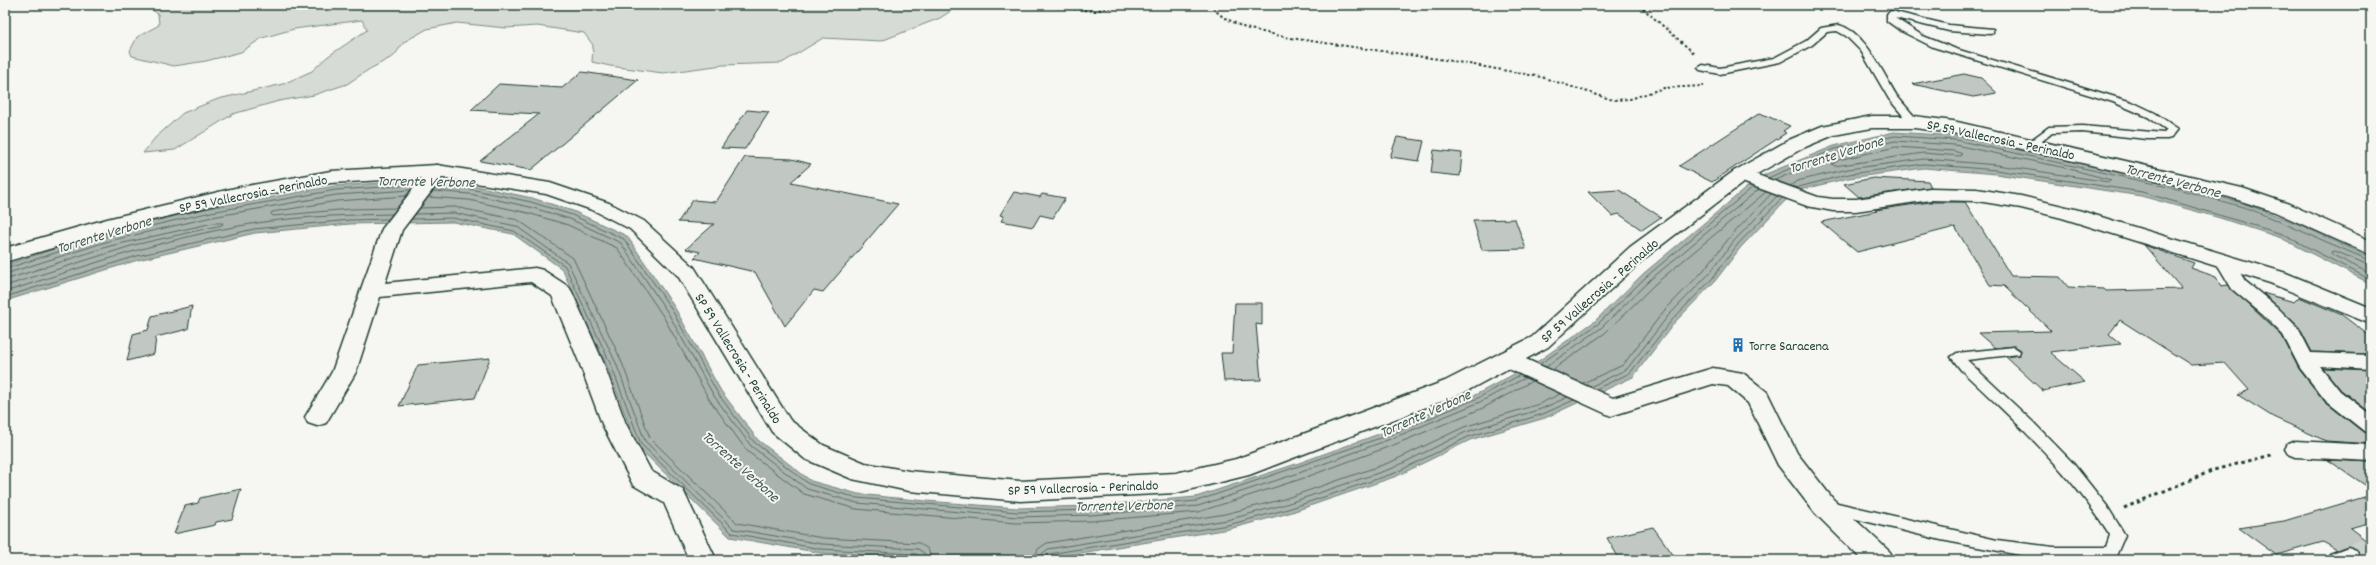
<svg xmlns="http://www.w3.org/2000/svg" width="2376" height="565" viewBox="0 0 2376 565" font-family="Dekko,sans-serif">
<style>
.green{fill:#d6dbd6;stroke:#7a8c85}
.water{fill:#aab3ae;stroke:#72847d}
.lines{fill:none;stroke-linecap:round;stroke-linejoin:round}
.shore{stroke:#576c65;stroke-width:1}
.building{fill:#c1c8c3;stroke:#1f3d34}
.pedestrian-tunnel{stroke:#cbd1cc;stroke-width:20;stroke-dasharray:20 10;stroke-linecap:butt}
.service-casing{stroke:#1f3d34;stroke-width:3}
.pedestrian-casing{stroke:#1f3d34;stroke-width:3}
.minor-casing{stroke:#1f3d34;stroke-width:3}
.secondary-casing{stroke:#1f3d34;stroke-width:3}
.path-far1{stroke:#1f3d34;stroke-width:2;stroke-dasharray:2.5 2.5;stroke-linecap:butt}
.path{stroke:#1f3d34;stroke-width:3;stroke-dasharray:3.5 3.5;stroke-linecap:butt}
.service{fill:#f6f6f2;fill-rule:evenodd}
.pedestrian{fill:#f6f6f2;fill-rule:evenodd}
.minor{fill:#f6f6f2;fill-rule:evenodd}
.secondary{fill:#f6f6f2;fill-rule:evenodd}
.labels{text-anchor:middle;stroke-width:4;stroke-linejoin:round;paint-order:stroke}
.street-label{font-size:14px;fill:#1f3d34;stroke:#f6f6f2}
.poi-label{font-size:14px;fill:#1f3d34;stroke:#f6f6f2;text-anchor:start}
.water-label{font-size:15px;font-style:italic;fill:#425a52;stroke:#f6f6f2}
</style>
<rect width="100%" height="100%" fill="#f6f6f2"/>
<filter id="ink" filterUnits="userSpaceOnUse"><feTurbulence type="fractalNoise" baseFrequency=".025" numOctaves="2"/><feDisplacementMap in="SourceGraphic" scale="8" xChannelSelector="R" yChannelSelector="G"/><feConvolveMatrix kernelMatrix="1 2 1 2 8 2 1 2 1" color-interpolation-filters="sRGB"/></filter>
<g filter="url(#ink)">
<path class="green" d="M137 5 320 7 330 5H960L940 18 881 41 823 38 782 63 723 65 663 73 610 66 592 62 593 45 584 33 537 26 506 28 457 23 427 29 404 42 394 56 368 70 347 84 314 95 279 101 233 114 175 150 143 153 155 138 183 113 218 99 283 84 312 71 327 57 367 30 362 20 294 29 262 38 241 52 206 61 174 66 132 56 130 51 137 37 159 25 158 14 147 6Z"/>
<path class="water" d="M1894 132 1956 136 2183 186 2251 206 2301 225 2371 258V284L2281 238 2220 218 2141 196 1996 174 1924 168 1849 178 1799 190 1785 201 1741 247 1715 281 1675 322 1633 377 1545 418 1470 440 1397 476 1289 513 1229 529 1037 560H940L821 553 730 537 637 446 607 366 562 269 513 234 453 222 350 224 255 233 138 260 5 301V265L106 232 210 208 335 186 414 181 471 185 532 198 573 211 627 236 675 308 721 391 758 440 811 481 858 494 926 501 1017 508 1091 506 1196 497 1296 464 1390 430 1477 394 1540 360 1595 321 1644 273 1746 188 1766 174 1834 146Z"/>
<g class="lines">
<path class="shore" d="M1896 147 1954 151 1962 154 1960 156 1923 153 1835 166 1832 164 1839 160Z
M1768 178 1835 149 1895 136 1956 140 2182 190 2250 209 2371 261
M1775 180 1837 154 1895 141 1955 145 2066 168 2111 180 2109 182 1997 165 1924 159 1848 169 1797 181 1790 186
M436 187 470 189 531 202 572 215 624 239 672 310 718 394 754 442 809 484 857 498 1017 512 1091 510 1197 501 1392 434 1478 398 1520 375
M1795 188 1849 174 1924 164 1996 170 2142 192 2282 234 2371 280
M433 191 470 194 530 207 570 219 621 243 668 313 714 396 751 446 807 489 857 503 1017 517 1091 515 1198 506 1299 473 1393 438 1480 402 1525 378
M428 197 469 200 528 213 568 225 617 248 663 316 709 399 747 451 804 494 856 509 1016 523 1092 521 1198 512 1301 479 1396 444 1483 408 1532 381
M397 208 350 209 273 216 271 214 272 212 337 201 406 196
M420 208 455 207 518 220 573 258 621 360 650 438 737 523 823 538 919 543 928 549 932 560
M416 214 454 213 516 226 568 263 616 363 645 441 734 529 822 544 918 549 924 553 926 560
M412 219 453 218 514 231 565 266 611 365 641 444 732 533 821 549 916 554 921 560
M2371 266 2335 251 2332 252 2333 255 2371 274
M5 269 108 236 211 212 336 190 415 185
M5 274 109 241 212 217 336 195 411 190
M5 280 110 246 213 223H223L222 225 134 245 5 286
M5 292C92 264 180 233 271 221 311 216 352 215 392 214
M5 297 137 256 254 229 350 220 388 219
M1540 364 1598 324 1647 276 1753 187
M1546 367 1601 328 1651 279 1759 189
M1552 370 1605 333 1655 284 1766 192
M1583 383 1623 365 1663 312 1703 271 1730 237 1771 194
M1590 387 1627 369 1668 316 1708 275 1734 241 1777 196
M1596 389 1630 373 1672 320 1712 279 1738 244 1782 198
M1034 560 1038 549 1047 543 1225 514 1284 499 1391 462 1464 427 1539 404 1560 394
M1040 560 1043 553 1048 549 1227 520 1286 504 1393 468 1466 432 1541 409 1568 397
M1045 560 1049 554 1228 525 1288 509 1395 473 1468 437 1543 414 1574 400"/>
</g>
<path class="building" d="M582 72 638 80 531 170 480 161 539 114 471 110 499 84 562 88Z
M1964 74 1981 78 1997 93 1973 97 1912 84Z
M747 110 769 112 745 149 721 148Z
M1760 113 1790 126 1783 131 1786 133 1712 182 1679 166Z
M1397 137 1424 141 1419 161 1390 157Z
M1434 150 1462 153 1460 176 1431 173Z
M745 157 792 159 811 164 791 182 898 204 823 292 814 290 785 326 755 272 694 258 700 252 686 249 714 224 678 222 693 200 716 202Z
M1873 178 1928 181 1931 187 1859 197 1844 184Z
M1619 190 1661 217 1642 230 1619 214 1612 216 1588 192Z
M1014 192 1040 197 1042 194 1065 198 1053 218 1040 215 1033 227 1001 221 1004 216 1000 215Z
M1930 202H1965L2011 276 2060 277 2068 287 2104 289 2106 291 2182 289 2144 245 2194 263 2191 268 2216 277 2221 286 2228 285 2282 336 2299 369 2325 402 2363 432 2371 434V444L2326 441 2273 417 2238 395 2249 390 2225 363 2191 365 2120 320 2109 334 2121 344 2050 352 2085 382 2043 391 2006 357 2019 355 2021 350 2014 346 1995 348 1978 333 2051 331 2004 286 1990 285 1955 227 1857 252 1821 222 1877 211 1875 210Z
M1515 219 1526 249 1482 250 1473 220Z
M2263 293 2294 302 2299 297 2342 315 2371 337V354L2312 352 2299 327Z
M1235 303H1262V325L1256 324 1261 380 1224 381 1221 353H1232Z
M192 306 188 329 156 337 154 354 127 361 133 334 148 330 152 316Z
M490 358 475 398 399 406 418 365Z
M2323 368 2371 370V413L2341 390Z
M2328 460 2371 462V489Z
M241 489 232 519 216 522 215 525 174 534 185 506 198 503 200 498Z
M2371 495V522L2350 528 2367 541 2357 549 2347 546 2337 550 2323 542 2276 555 2239 528 2284 521Z
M1653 527 1677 560H1620L1607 538Z"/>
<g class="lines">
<path class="pedestrian-tunnel" d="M2348 556 2371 546"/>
<defs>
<path id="service" d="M1891 11 1949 25 1993 29V33L1990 34 1949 31 1895 18 1923 36 1956 49 2132 102 2155 113 2178 129 2171 138 2167 139H2147L2082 132 2052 133 2035 147H2027L2026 145 2027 143 2049 127 2082 126 2164 133 2167 130 2148 117 2113 102 1933 47 1901 31 1887 21V14Z
M1839 25C1866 32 1883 74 1897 96 1904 105 1912 113 1919 122L1918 124H1910L1889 99 1861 51 1846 36 1837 31 1827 32 1812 45 1780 62 1720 74 1700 70 1698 68 1703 65 1720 68 1774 58 1806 41 1821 28Z
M2014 347 2020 351 2019 354 1967 360 2033 422 2072 462 2107 506 2125 535 2116 556 2096 560H2071L2025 556 1941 540 1824 511 1822 507 1824 503 1829 501 1997 540 2053 547H2106L2110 535C2070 472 2016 422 1961 370L1951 357 1957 353Z"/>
<path id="pedestrian" d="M2225 257 2231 258 2245 281 2277 307 2298 328 2311 353 2371 355V369L2320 366 2340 391 2371 415V433L2364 431 2326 401 2300 368 2283 335 2263 315 2232 289 2216 262 2219 258Z
M2295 441 2371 445V461L2295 457 2288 454 2285 449 2288 444Z
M2348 547 2356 550 2359 556 2357 560H2327L2330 554Z"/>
<path id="minor" d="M437 165 444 167 447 171 402 230 385 283 535 268 543 270 569 287 572 292 603 362 626 424 651 471 683 490 714 555 711 560H689L664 503 633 485 602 424 579 362 552 296 531 282 380 297 356 372 326 423 317 426 308 423 305 417 332 372 382 229 430 167Z
M1741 169 1818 197 1833 199H1856L1930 188 1977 189 2021 196 2075 209 2286 273 2371 308V324L2270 283 2062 218 2021 208 1977 201 1930 200 1856 211H1833L1807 206 1734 179 1731 175 1734 171Z
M1508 351 1613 398 1713 368 1743 373 1767 392 1797 453 1833 499 1890 552 1894 560H1862L1815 513 1778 465 1748 403 1728 386 1713 384 1611 416 1500 365 1496 359 1500 353Z"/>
<path id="secondary" d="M1872 116H1914L1953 121 2242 188 2289 204 2371 241V255L2275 212 2229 197 1953 133 1914 128H1872L1834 135 1803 148 1748 179 1646 257 1548 347 1463 393 1249 475 1176 493 1020 501 909 491 852 479 805 459 772 432 678 276 630 229 595 211 546 194 437 177 331 183 235 200 120 228 5 262V248L107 219 235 188 331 171 437 165 550 183 609 203 644 221 694 267 790 420 823 445 865 463 909 471 1020 481 1176 473 1236 459 1445 381 1532 337 1630 247 1734 171 1789 140 1822 126Z"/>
</defs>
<use href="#service" class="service-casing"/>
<use href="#pedestrian" class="pedestrian-casing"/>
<use href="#minor" class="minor-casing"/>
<use href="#secondary" class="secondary-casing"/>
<path class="path-far1" d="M1034 5 1095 11 1118 5
M1209 5 1223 17 1245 28 1290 38 1452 61 1541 77 1613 100 1630 99 1664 88 1704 86
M1639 5 1695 54"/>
<path class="path" d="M2124 508 2214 470 2275 454"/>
<use href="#service" class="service"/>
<use href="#pedestrian" class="pedestrian"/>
<use href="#minor" class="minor"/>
<use href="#secondary" class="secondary"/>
</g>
</g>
<defs>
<symbol id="building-bare" viewBox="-9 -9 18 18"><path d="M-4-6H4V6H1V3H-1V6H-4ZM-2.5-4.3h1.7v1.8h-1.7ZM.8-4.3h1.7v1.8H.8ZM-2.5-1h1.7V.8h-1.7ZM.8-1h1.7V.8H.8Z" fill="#1f6fb2" stroke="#f6f6f2" stroke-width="2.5" paint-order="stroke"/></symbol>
</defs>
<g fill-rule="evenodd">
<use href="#building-bare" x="1728" y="335" width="20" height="20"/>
</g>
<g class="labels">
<g class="street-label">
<text transform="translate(2001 139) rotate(12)" y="5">SP 59 Vallecrosia - Perinaldo</text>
<text transform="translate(253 193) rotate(-11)" y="5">SP 59 Vallecrosia - Perinaldo</text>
<text transform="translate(1599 290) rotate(-41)" y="5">SP 59 Vallecrosia - Perinaldo</text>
<text transform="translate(739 358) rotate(58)" y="5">SP 59 Vallecrosia - Perinaldo</text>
<text transform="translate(1083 487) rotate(-2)" y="5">SP 59 Vallecrosia - Perinaldo</text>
</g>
<g class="poi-label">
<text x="1749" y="350">Torre Saracena</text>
</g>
<g class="water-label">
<text transform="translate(1836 154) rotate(-17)" y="5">Torrente Verbone</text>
<text transform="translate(2173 180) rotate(15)" y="5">Torrente Verbone</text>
<text transform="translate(426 181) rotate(1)" y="5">Torrente Verbone</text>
<text transform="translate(104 234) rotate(-17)" y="5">Torrente Verbone</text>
<text transform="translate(1425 413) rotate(-24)" y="5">Torrente Verbone</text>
<text transform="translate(741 466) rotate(42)" y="5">Torrente Verbone</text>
<text transform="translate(1124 505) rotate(-1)" y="5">Torrente Verbone</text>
</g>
</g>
<rect width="2376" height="565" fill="none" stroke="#f6f6f2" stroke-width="20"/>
<rect x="10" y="10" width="2356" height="545" fill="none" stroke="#1f3d34" stroke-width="1.5" filter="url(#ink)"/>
</svg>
